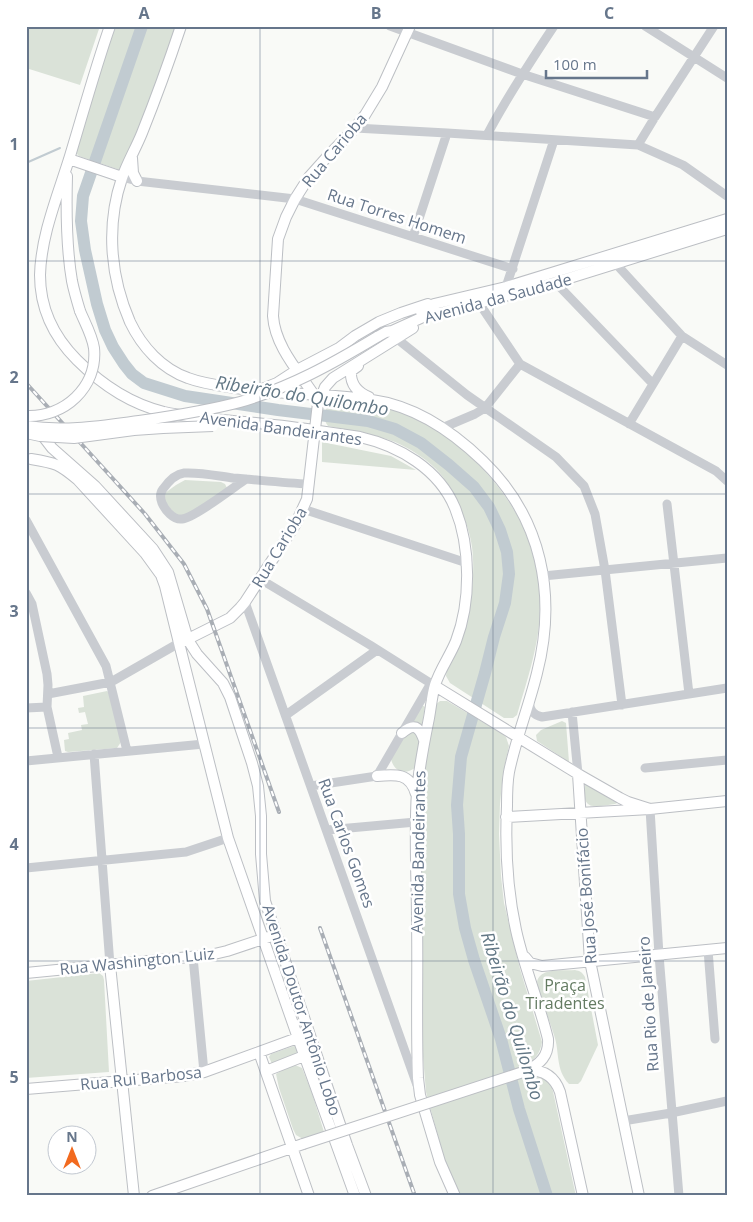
<svg xmlns="http://www.w3.org/2000/svg" width="753" height="1222" viewBox="0 0 753 1222" font-family="'Open Sans',sans-serif">
<style>
.green{fill:#dae2d8}
.lines{fill:none;stroke-linecap:round;stroke-linejoin:round}
.stream{stroke:#c1cbd1;stroke-width:2}
.river{stroke:#c1cbd1;stroke-width:12}
.major-casing{stroke:#bcbfc4;stroke-width:12}
.minor{stroke:#c9ccd1;stroke-width:9}
.major{stroke:#fff;stroke-width:10}
.rail-casing{stroke:#a9aeb5;stroke-width:4}
.rail{stroke:#fff;stroke-width:2;stroke-dasharray:5.5;stroke-linecap:butt}
.major-bridge-casing{stroke:#bcbfc4;stroke-width:12;stroke-linecap:butt}
.major-bridge{stroke:#fff;stroke-width:10}
.grid{fill:none;stroke:#66768b;stroke-width:1;stroke-opacity:0.55}
.labels{text-anchor:middle;stroke-width:5;stroke-linejoin:round;paint-order:stroke}
.street-label{font-size:16px;fill:#66768b;stroke:#fff}
.park-label{font-size:16px;fill:#647b62;stroke:#fff}
.water-label{font-size:18px;font-style:italic;fill:#627785;stroke:#fff}
.neatline{fill:none;stroke:#66768b;stroke-width:2}
.grid-label{font-size:16px;text-anchor:middle;font-weight:bold;fill:#66768b}
</style>
<rect width="100%" height="100%" fill="#f9faf7"/>
<path class="green" d="M26 26H100L80 85 26 68Z
M114 26H176L144 117 120 170 79 156 75 152Z
M332 403C354 404 375 403 396 410 444 425 493 472 517 515 531 540 541 578 540 607 540 643 527 680 517 715L513 718H504L450 683 446 676 447 668C453 653 463 635 467 619 472 598 475 569 472 547 469 524 453 486 436 469 425 458 409 448 395 442 374 434 351 431 328 426 322 418 323 409 332 403Z
M322 442 391 456 416 470 322 462Z
M185 480 221 482 225 484 227 488 187 516 175 515 164 500 165 493 176 485Z
M107 691 110 693 121 742 117 748 68 752 65 751 64 740 69 739 68 733 82 730 81 725 88 724 85 712 79 713 78 708 84 707 83 696Z
M440 701H447L503 734 506 737 509 746 503 773 500 804 499 834 501 876 504 903 520 969 542 1042C540 1053 536 1059 526 1064L531 1075C541 1076 547 1079 552 1087L576 1196H461L448 1173 426 1092 420 1021 421 929V818L425 755 434 706Z
M422 705 425 707 415 768C405 775 394 772 391 759Z
M562 721 566 723 569 762 537 741 536 735 541 730Z
M585 785H587L617 803 615 804C596 806 581 813 585 785Z
M575 970C580 971 582 972 585 977L598 1045 581 1081 578 1084H569C555 1069 560 1052 554 1035 549 1018 540 1000 537 982 540 967 563 971 575 970Z
M99 973 103 976 104 980 109 1072 26 1078V981Z
M297 1045 299 1054 274 1062 272 1064 269 1057 271 1054Z
M295 1065 302 1068 312 1093 324 1132 303 1139 296 1135 293 1129 279 1088 276 1074 286 1068Z"/>
<g class="lines">
<path class="stream" d="M26 163 60 148"/>
<path class="river" d="M142 26 83 196 81 221 85 250 97 304 105 330 113 347 124 364 132 374 144 383 185 396 278 410 368 421 395 429 421 443 449 465 474 487 489 507 500 530 507 552 509 574 505 603 494 637 485 673 461 757 457 805 459 834V894L465 928 474 960 501 1039 519 1109 547 1196"/>
<defs>
<path id="major" d="M110 26C95 69 83 113 70 156 58 195 41 235 40 275 40 308 54 337 77 360 101 384 131 404 164 412 197 419 232 420 265 424 284 426 302 428 319 431 333 433 347 435 360 437 399 446 439 469 455 508 471 547 471 602 456 641 450 656 440 669 435 685 432 695 431 707 429 718 424 743 419 767 417 792 414 835 417 878 417 921 418 974 416 1026 418 1078L420 1095 440 1162 455 1196
M181 26C169 62 156 98 142 133 136 148 127 163 122 178 106 225 110 276 130 322 142 347 162 369 188 378 201 383 215 385 229 387 276 395 324 393 372 400 415 406 452 431 483 461 542 518 557 595 537 673 529 706 516 738 509 772 507 783 507 795 507 806 505 848 507 889 516 930 524 967 539 1002 548 1039 549 1056 540 1064 526 1071
M132 158 133 173 137 181
M69 159 122 177
M67 176C66 211 66 246 72 281 74 291 77 301 80 311
M421 312 434 304 506 287 727 219
M377 337 386 332 392 331 432 313H440L547 285 727 229
M358 366 351 371C350 384 357 392 369 397
M262 389 277 383 297 370 339 348 355 336 379 322 401 313 428 304
M320 400 325 387 333 378 413 328
M42 435 52 448 95 486 153 549 168 572 188 640 197 654 223 683 230 697 252 763 258 786 261 816V854L265 901 323 1074 347 1145 366 1196
M31 459C56 463 59 464 78 480L145 553 161 575 165 586 181 651 228 838 298 1038 355 1196
M182 642 230 618 240 608 245 602 295 525 307 499 318 403 316 398C300 373 275 347 273 316L278 239 286 217 295 199 309 177 326 158 355 128 365 115 382 87 410 26
M435 686 578 774 620 798 628 802 650 809
M402 733C414 723 419 726 424 740
M578 774 590 961 639 1196
M377 776C396 774 410 773 416 794
M506 817 650 809 727 801
M525 957 530 963 542 966 727 948
M110 965 134 1196
M26 973 210 955 227 951 269 937
M259 1052 309 1196
M528 1070C544 1070 555 1077 560 1092L583 1196
M266 1071 309 1054
M26 1089 184 1076 204 1072 303 1036
M152 1196 303 1144"/>
</defs>
<use href="#major" class="major-casing"/>
<path class="minor" d="M390 26 522 74 655 117
M645 26 727 78
M355 128 447 133 638 145 683 165 727 196
M487 135C507 97 530 62 554 26
M638 145 655 117 714 26
M122 177 137 181 295 199 513 269
M413 237 447 133
M616 264 682 336 727 365
M556 283 653 384
M506 287 554 140
M479 303 520 364 716 471 727 481
M396 338 467 395 556 457 584 486 595 514 605 570 622 705
M629 424 682 336
M442 428 475 414 485 408 520 364
M246 479C234 487 194 518 182 519 173 520 165 510 162 503 160 498 160 493 163 489 168 482 175 474 184 473 200 472 218 476 233 478 259 480 284 483 309 484
M667 504 689 694
M303 509 467 563
M26 520 106 666 127 751
M543 576 727 558
M260 579 370 645 435 686
M26 593 32 604 47 674 48 685 47 707 58 757
M245 602 417 1085
M48 694 111 682 179 643
M529 701C530 710 533 715 542 717L727 688
M26 708 47 707
M572 712 578 774
M286 715 377 650
M94 754 110 965
M26 761 204 744
M645 768 727 760
M311 786 377 776 431 683
M650 809 659 955 679 1196
M327 830 416 822
M26 868 186 852 228 838
M708 950 715 1039
M193 957 204 1072
M623 1121 671 1113 727 1101"/>
<use href="#major" class="major"/>
<defs>
<path id="rail" d="M26 383 145 514 184 564 207 609 279 812
M320 928 415 1196"/>
</defs>
<use href="#rail" class="rail-casing"/>
<use href="#rail" class="rail"/>
<defs>
<path id="major-bridge" d="M26 416C64 418 98 387 94 348 92 335 85 323 80 311
M26 426C65 432 101 426 139 421 173 416 207 411 240 402 291 387 332 364 377 337
M26 433 40 436 74 438 134 430 163 428 213 426
M303 1144 526 1071"/>
</defs>
<use href="#major-bridge" class="major-bridge-casing"/>
<use href="#major-bridge" class="major-bridge"/>
</g>
<path class="grid" d="M260 26V1196M493 26V1196M26 261H727M26 494H727M26 728H727M26 961H727"/>
<g class="labels">
<g class="street-label">
<text transform="translate(334 150) rotate(-50)" y="6">Rua Carioba</text>
<text transform="translate(397 216) rotate(18)" y="6">Rua Torres Homem</text>
<text transform="translate(498 298) rotate(-15)" y="6">Avenida da Saudade</text>
<text transform="translate(281 428) rotate(8)" y="6">Avenida Bandeirantes</text>
<text transform="translate(279 547) rotate(-59)" y="6">Rua Carioba</text>
<text transform="translate(347 843) rotate(70)" y="6">Rua Carlos Gomes</text>
<text transform="translate(418 852) rotate(-89)" y="6">Avenida Bandeirantes</text>
<text transform="translate(586 896) rotate(-94)" y="6">Rua José Bonifácio</text>
<text transform="translate(137 961) rotate(-6)" y="6">Rua Washington Luiz</text>
<text transform="translate(648 1004) rotate(-94)" y="6">Rua Rio de Janeiro</text>
<text transform="translate(302 1010) rotate(72)" y="6">Avenida Doutor Antônio Lobo</text>
<text transform="translate(141 1078) rotate(-6)" y="6">Rua Rui Barbosa</text>
</g>
<g class="park-label">
<text x="565" y="991">Praça<tspan x="565" dy="18">Tiradentes</tspan></text>
</g>
<g class="water-label">
<text transform="translate(302 396) rotate(9)" y="6">Ribeirão do Quilombo</text>
<text transform="translate(512 1016) rotate(73)" y="6">Ribeirão do Quilombo</text>
</g>
</g>
<rect width="753" height="1222" fill="none" stroke="#ffffff" stroke-width="55"/>
<g transform="translate(72 1150)"><circle r="24" fill="#ffffff" stroke="#c2c8d1"/>
<path d="M0-4L9 19L0 12L-9 19Z" fill="#f26a1f"/>
<text y="-8" font-size="14" font-weight="bold" text-anchor="middle" fill="#66768b">N</text>
</g>
<path d="M546 70v8h101v-8" fill="none" stroke="#66768b" stroke-width="2.5"/>
<text x="553" y="70" font-size="15" fill="#66768b" stroke="#ffffff" stroke-width="4" paint-order="stroke">100 m</text>
<rect x="28" y="28" width="698" height="1166" class="neatline"/>
<g class="grid-label">
<text x="144" y="19">A</text>
<text x="376" y="19">B</text>
<text x="609" y="19">C</text>
<text x="14" y="150">1</text>
<text x="14" y="383">2</text>
<text x="14" y="617">3</text>
<text x="14" y="850">4</text>
<text x="14" y="1083">5</text>
</g>
</svg>
